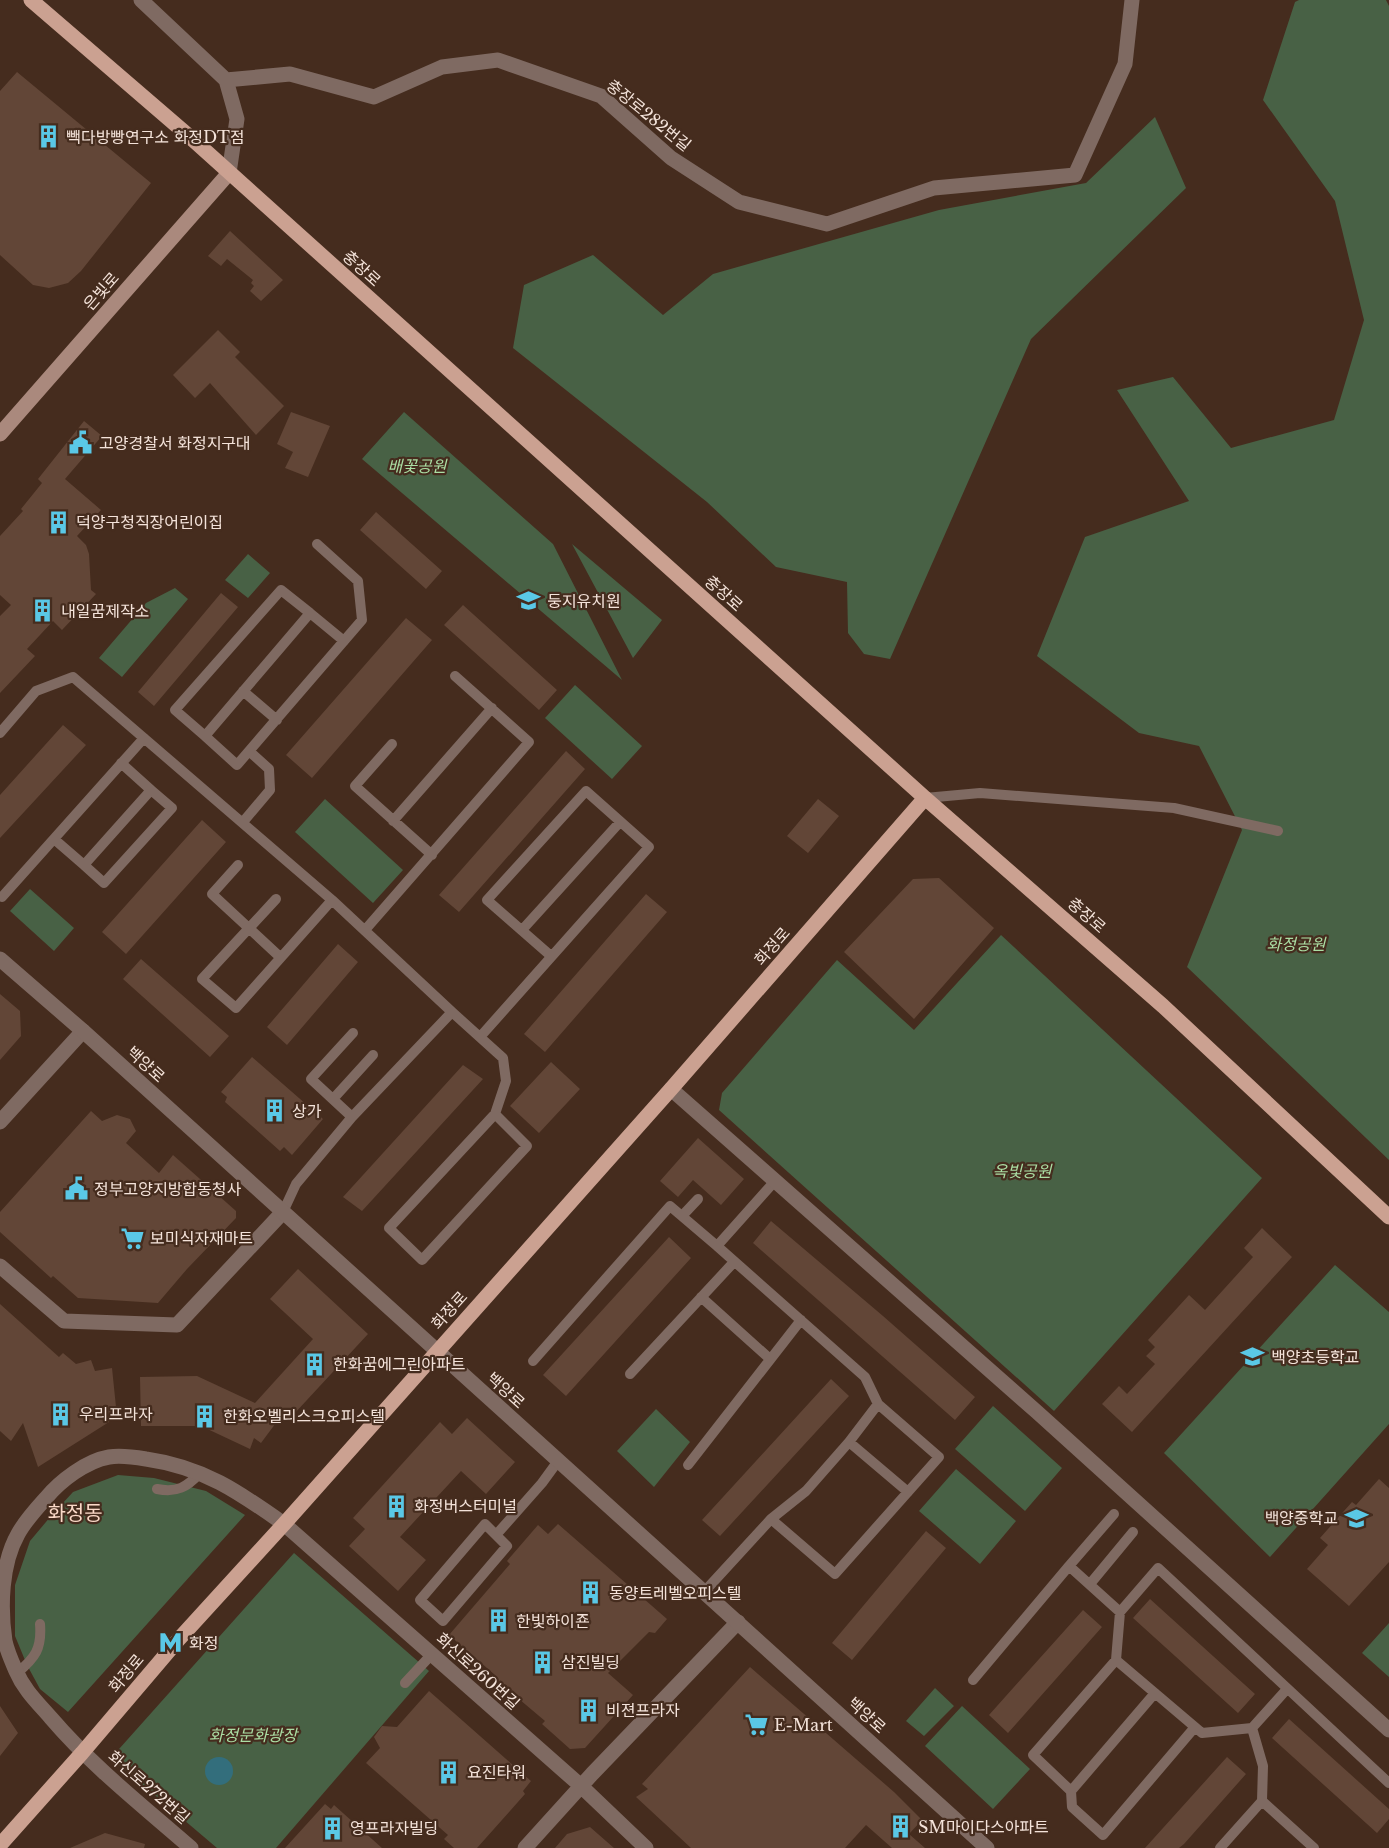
<svg xmlns="http://www.w3.org/2000/svg" width="1389" height="1848" viewBox="0 0 1389 1848" font-family="'Libre Baskerville','Noto Sans KR',serif">
<style>
.green{fill:#486145}
.water{fill:#336e7c}
.building{fill:#624637}
.lines{fill:none;stroke-linecap:round;stroke-linejoin:round}
.service{stroke:#7f6a62;stroke-width:10}
.minor{stroke:#7f6a62;stroke-width:15}
.tertiary{stroke:#7f6a62;stroke-width:15}
.secondary{stroke:#aa897d;stroke-width:15}
.primary{stroke:#cba191;stroke-width:15}
.labels{text-anchor:middle;stroke-width:4.5;stroke-linejoin:round;paint-order:stroke}
.street-label{font-size:16px;fill:#f4e3da;stroke:#452c1e}
.poi-label{font-size:16px;fill:#f4e3da;stroke:#452c1e;text-anchor:start}
.park-label{font-size:16px;font-style:italic;fill:#abdea4;stroke:#452c1e}
.quarter-label{font-size:20px;fill:#fbd9c8;stroke:#452c1e}
</style>
<rect width="100%" height="100%" fill="#452c1e"/>
<path class="green" d="M1299 0H1386L1389 6V1160L1187 967 1242 830 1199 746 1139 733 1037 656 1085 537 1189 501 1117 390 1173 377 1231 448 1334 420 1364 320 1335 201 1263 100 1295 2Z
M1155 117 1186 188 1031 339 890 659 864 654 848 633 847 582 776 567 707 502 513 348 524 285 593 255 663 315 713 274 939 210 1086 183Z
M404 412 553 544 622 680 362 459Z
M572 544 662 620 633 658Z
M248 554 270 573 248 598 225 580Z
M175 588 188 599 122 677 99 658 146 603Z
M575 685 642 746 612 779 545 718Z
M325 799 403 870 373 903 295 832Z
M30 889 74 928 54 951 10 911Z
M1001 935 1262 1178 1054 1411 719 1110 722 1093 837 960 914 1030Z
M1335 1265 1389 1312V1424L1270 1557 1164 1453Z
M993 1406 1062 1468 1025 1511 955 1449Z
M656 1409 690 1442 654 1487 617 1451Z
M956 1469 1016 1521 980 1564 919 1511Z
M118 1475 154 1478 206 1491 245 1515 68 1712 40 1689 27 1665 15 1636V1585L30 1541 51 1516 73 1492Z
M294 1553 429 1671 276 1848H217L111 1758Z
M1389 1623V1677L1362 1653Z
M935 1688 954 1706 924 1736 906 1721Z
M962 1706 1030 1769 993 1809 925 1746Z"/>
<path class="water" d="M205 1771a14 14 0 1 1 28 0a14 14 0 1 1-28 0Z"/>
<path class="building" d="M17 72 151 183 81 271 68 283 49 288 33 285 0 255V91Z
M230 231 283 280 261 301 250 291 254 286 251 283 253 280 227 259 221 266 208 256Z
M218 330 240 352 235 357 284 406 256 435 210 383 195 398 173 375Z
M291 412 330 426 308 477 285 468 293 452 277 444Z
M84 421 102 436 65 479 101 510 77 536 86 545 89 554 91 590 96 594 62 630 53 621 27 649 35 656 0 693V616L11 605 0 595V536L23 511 21 509 42 483 38 479Z
M376 512 442 571 426 589 360 530Z
M221 593 238 607 154 706 138 692Z
M463 605 557 690 539 710 444 625Z
M406 618 432 640 312 778 286 755Z
M63 725 86 745 0 838V795Z
M566 751 585 769 459 912 439 895Z
M818 799 839 816 808 853 787 836Z
M202 820 226 842 126 954 102 932Z
M939 878 994 928 914 1019 844 952 913 879Z
M646 894 667 912 545 1052 524 1034Z
M338 944 358 962 287 1045 267 1027Z
M141 959 229 1036 210 1057 123 979Z
M0 994 20 1011 21 1036 0 1060Z
M252 1057 323 1119 292 1155 284 1147 280 1151 225 1102 227 1097 221 1092Z
M551 1062 580 1089 539 1133 510 1106Z
M463 1065 483 1079 362 1211 343 1197Z
M91 1111 102 1121 117 1115 130 1119 136 1131 126 1143 159 1173 173 1155 236 1211V1218L187 1269 158 1303 78 1298 53 1276 51 1278 0 1232V1212Z
M698 1138 744 1179 721 1205 693 1180 678 1197 660 1181Z
M771 1221 883 1316 975 1397 955 1420 753 1243Z
M1262 1228 1292 1257 1132 1432 1102 1404 1119 1386 1127 1394 1155 1364 1146 1356 1155 1347 1148 1340 1189 1295 1205 1310 1253 1257 1244 1248Z
M669 1237 691 1258 566 1396 543 1375Z
M298 1269 368 1334 294 1414 287 1408 261 1443 254 1438 250 1449 201 1426H141L140 1377 197 1376 255 1403 313 1339 270 1299Z
M0 1304 59 1357 63 1353 76 1364 91 1360 95 1371 112 1368 116 1407 109 1422 38 1467 23 1423 11 1441 0 1431Z
M831 1379 849 1396 720 1536 702 1520Z
M467 1418 515 1462 486 1494 461 1471 400 1537 426 1560 398 1591 349 1546 365 1529 353 1518 440 1422 452 1434Z
M1379 1479 1389 1488V1562L1349 1606 1307 1569 1328 1545 1320 1538 1352 1502 1356 1505Z
M558 1524 667 1619 655 1633 649 1632 608 1673 633 1695 585 1748 570 1749 542 1724 545 1721 493 1677 495 1675 449 1635 510 1564 507 1561 538 1525 548 1534Z
M926 1531 946 1548 852 1660 832 1643Z
M1150 1599 1255 1694 1238 1713 1133 1618Z
M1083 1610 1102 1627 1008 1733 989 1715Z
M750 1667 894 1792 922 1820 909 1834 925 1848H892L866 1825 845 1848H691L636 1797 648 1789 642 1784Z
M429 1691 531 1781 523 1791 525 1794 477 1848H454L444 1839 448 1835 366 1763 380 1748 374 1737 382 1726 397 1727Z
M0 1706 18 1733 0 1756Z
M1289 1719 1389 1809V1819L1377 1833 1272 1738Z
M1227 1757 1246 1774 1184 1844 1179 1848H1145Z
M325 1804 331 1809 334 1805 382 1848H285Z
M590 1827 614 1848H555L567 1834Z
M105 1833 145 1844 144 1848H70Z"/>
<g class="lines">
<path class="service" d="M281 590 310 613 205 736 175 710Z
M310 613 344 641
M243 691 277 720
M0 733 36 691 73 677 332 900 452 1012 352 1117 296 1184 283 1212
M205 736 237 765 362 620 358 581 317 544
M392 744 355 786 432 855
M925 798 980 793 1174 808 1278 831
M393 821 492 708
M243 822 270 790 269 769 249 751
M54 839 84 865 151 790 121 763
M84 865 104 883 172 808 151 790
M238 865 212 894 280 957
M2 897 144 738
M276 899 202 979 236 1008 332 900
M365 930 529 742 455 676
M522 930 620 822
M452 1012 503 1058 506 1081 495 1114 389 1228 422 1260 527 1146 495 1114
M480 1037 649 847 586 791 487 900 551 956
M333 1099 373 1055
M352 1117 311 1079 353 1033
M682 1216 698 1199
M701 1297 770 1359
M533 1361 670 1206 717 1246
M630 1374 734 1262
M849 1442 908 1492
M688 1465 801 1320
M157 1489C177 1493 187 1487 200 1473
M771 1519 835 1574 939 1457 878 1404
M485 1524 507 1546 443 1621 420 1600Z
M496 1535 542 1483 558 1461
M1069 1566 1114 1514
M1090 1584 1133 1532
M704 1592 771 1519 806 1491 849 1442 878 1404 865 1377 717 1246 775 1181
M1116 1660 1033 1755 1071 1791 1072 1807 1103 1835 1195 1727
M17 1673C35 1658 42 1649 40 1624
M973 1680 1069 1566 1120 1612
M405 1683 432 1654
M1252 1728 1202 1733 1116 1660 1120 1612 1158 1568 1389 1783
M1071 1791 1155 1693
M1262 1801 1314 1848
M1220 1848 1262 1801 1263 1766 1252 1728 1287 1689"/>
<path class="minor" d="M141 0 226 80 237 119 229 173
M226 80 290 74 374 97 442 67 498 60 601 96 671 158 739 202 827 224 934 188 1075 175 1125 64 1132 0
M671 1089 1037 1412 1389 1730
M0 1122 83 1031
M0 1266 64 1321 177 1325 283 1212
M191 1848C143 1806 93 1767 51 1718 38 1703 24 1690 16 1671 12 1662 7 1651 5 1641 0 1608 1 1564 18 1534 25 1521 36 1509 46 1498 60 1481 86 1461 109 1457 121 1455 134 1457 146 1459 203 1467 239 1492 284 1524L581 1786 646 1848
M525 1848 592 1774 738 1622"/>
<path class="tertiary" d="M0 959 83 1031 987 1848"/>
<path class="secondary" d="M0 434 229 173"/>
<path class="primary" d="M31 0 190 137 925 798 1163 1006 1389 1217
M0 1845 82 1753 179 1639 284 1524 671 1089 925 798"/>
</g>
<defs>
<symbol id="building-bare" viewBox="-9 -9 18 18"><path d="M-4-6H4V6H1V3H-1V6H-4ZM-2.5-4.3h1.7v1.8h-1.7ZM.8-4.3h1.7v1.8H.8ZM-2.5-1h1.7V.8h-1.7ZM.8-1h1.7V.8H.8Z" fill="#5ac8e6" stroke="#452c1e" stroke-width="2.5" paint-order="stroke"/></symbol>
<symbol id="civic-bare" viewBox="-9 -9 18 18"><path d="M-.6-6.5H3V-4.5H.6V-3L4-1V1h2V6H-6V1h2V-1L-.6-3ZM-1.2 2.5V6h2.4V2.5Z" fill="#5ac8e6" stroke="#452c1e" stroke-width="2.5" paint-order="stroke"/></symbol>
<symbol id="school-bare" viewBox="-9 -9 18 18"><path d="M0-5L7-2L0 1L-7-2ZM-4 1L0 2.5L4 1V4Q0 6-4 4Z" fill="#5ac8e6" stroke="#452c1e" stroke-width="2.5" paint-order="stroke"/></symbol>
<symbol id="supermarket-bare" viewBox="-9 -9 18 18"><path d="M-6-5.5h2.5l.6 2H6L4.5 2H-2.5L-4.4-4H-6ZM-1.5 3.2a1.3 1.3 0 1 0 .1 0ZM3 3.2a1.3 1.3 0 1 0 .1 0Z" fill="#5ac8e6" stroke="#452c1e" stroke-width="2.5" paint-order="stroke"/></symbol>
<symbol id="metro-bare" viewBox="-9 -9 18 18"><path d="M-5.5 5V-5H-3L0 0L3-5H5.5V5H3V-.5L0 4L-3-.5V5Z" fill="#5ac8e6" stroke="#452c1e" stroke-width="2.5" paint-order="stroke"/></symbol>
</defs>
<g fill-rule="evenodd">
<use href="#building-bare" x="32" y="120" width="33" height="33"/>
<use href="#civic-bare" x="64" y="426" width="33" height="33"/>
<use href="#building-bare" x="42" y="506" width="33" height="33"/>
<use href="#school-bare" x="512" y="584" width="33" height="33"/>
<use href="#building-bare" x="26" y="594" width="33" height="33"/>
<use href="#building-bare" x="258" y="1094" width="33" height="33"/>
<use href="#civic-bare" x="60" y="1172" width="33" height="33"/>
<use href="#supermarket-bare" x="116" y="1222" width="33" height="33"/>
<use href="#school-bare" x="1236" y="1340" width="33" height="33"/>
<use href="#building-bare" x="298" y="1348" width="33" height="33"/>
<use href="#building-bare" x="44" y="1398" width="33" height="33"/>
<use href="#building-bare" x="188" y="1400" width="33" height="33"/>
<use href="#building-bare" x="380" y="1490" width="33" height="33"/>
<use href="#school-bare" x="1340" y="1502" width="33" height="33"/>
<use href="#building-bare" x="574" y="1576" width="33" height="33"/>
<use href="#building-bare" x="482" y="1604" width="33" height="33"/>
<use href="#metro-bare" x="154" y="1626" width="33" height="33"/>
<use href="#building-bare" x="526" y="1646" width="33" height="33"/>
<use href="#building-bare" x="572" y="1694" width="33" height="33"/>
<use href="#supermarket-bare" x="740" y="1708" width="33" height="33"/>
<use href="#building-bare" x="432" y="1756" width="33" height="33"/>
<use href="#building-bare" x="884" y="1810" width="33" height="33"/>
<use href="#building-bare" x="316" y="1812" width="33" height="33"/>
</g>
<g class="labels">
<g class="street-label">
<text transform="translate(649 115) rotate(39)" y="6">충장로282번길</text>
<text transform="translate(362 268) rotate(42)" y="6">충장로</text>
<text transform="translate(101 291) rotate(-49)" y="6">은빛로</text>
<text transform="translate(724 593) rotate(42)" y="6">충장로</text>
<text transform="translate(1087 915) rotate(41)" y="6">충장로</text>
<text transform="translate(772 946) rotate(-49)" y="6">화정로</text>
<text transform="translate(146 1064) rotate(42)" y="6">백양로</text>
<text transform="translate(449 1310) rotate(-48)" y="6">화정로</text>
<text transform="translate(506 1390) rotate(42)" y="6">백양로</text>
<text transform="translate(478 1671) rotate(42)" y="6">화신로260번길</text>
<text transform="translate(126 1673) rotate(-50)" y="6">화정로</text>
<text transform="translate(867 1715) rotate(42)" y="6">백양로</text>
<text transform="translate(149 1787) rotate(41)" y="6">화신로272번길</text>
</g>
<g class="poi-label">
<text x="66" y="143">빽다방빵연구소 화정DT점</text>
<text x="99" y="449">고양경찰서 화정지구대</text>
<text x="76" y="528">덕양구청직장어린이집</text>
<text x="547" y="607">둥지유치원</text>
<text x="61" y="617">내일꿈제작소</text>
<text x="292" y="1117">상가</text>
<text x="94" y="1195">정부고양지방합동청사</text>
<text x="150" y="1244">보미식자재마트</text>
<text x="1271" y="1363">백양초등학교</text>
<text x="333" y="1370">한화꿈에그린아파트</text>
<text x="79" y="1420">우리프라자</text>
<text x="223" y="1422">한화오벨리스크오피스텔</text>
<text x="414" y="1512">화정버스터미널</text>
<text x="1338" y="1524" text-anchor="end">백양중학교</text>
<text x="609" y="1599">동양트레벨오피스텔</text>
<text x="516" y="1627">한빛하이죤</text>
<text x="189" y="1649">화정</text>
<text x="561" y="1668">삼진빌딩</text>
<text x="606" y="1716">비젼프라자</text>
<text x="774" y="1731">E-Mart</text>
<text x="467" y="1778">요진타워</text>
<text x="918" y="1833">SM마이다스아파트</text>
<text x="350" y="1834">영프라자빌딩</text>
</g>
<g class="park-label">
<text x="417" y="472">배꽃공원</text>
<text x="1296" y="950">화정공원</text>
<text x="1022" y="1177">옥빛공원</text>
<text x="253" y="1741">화정문화광장</text>
</g>
<g class="quarter-label">
<text x="75" y="1520">화정동</text>
</g>
</g>
</svg>
